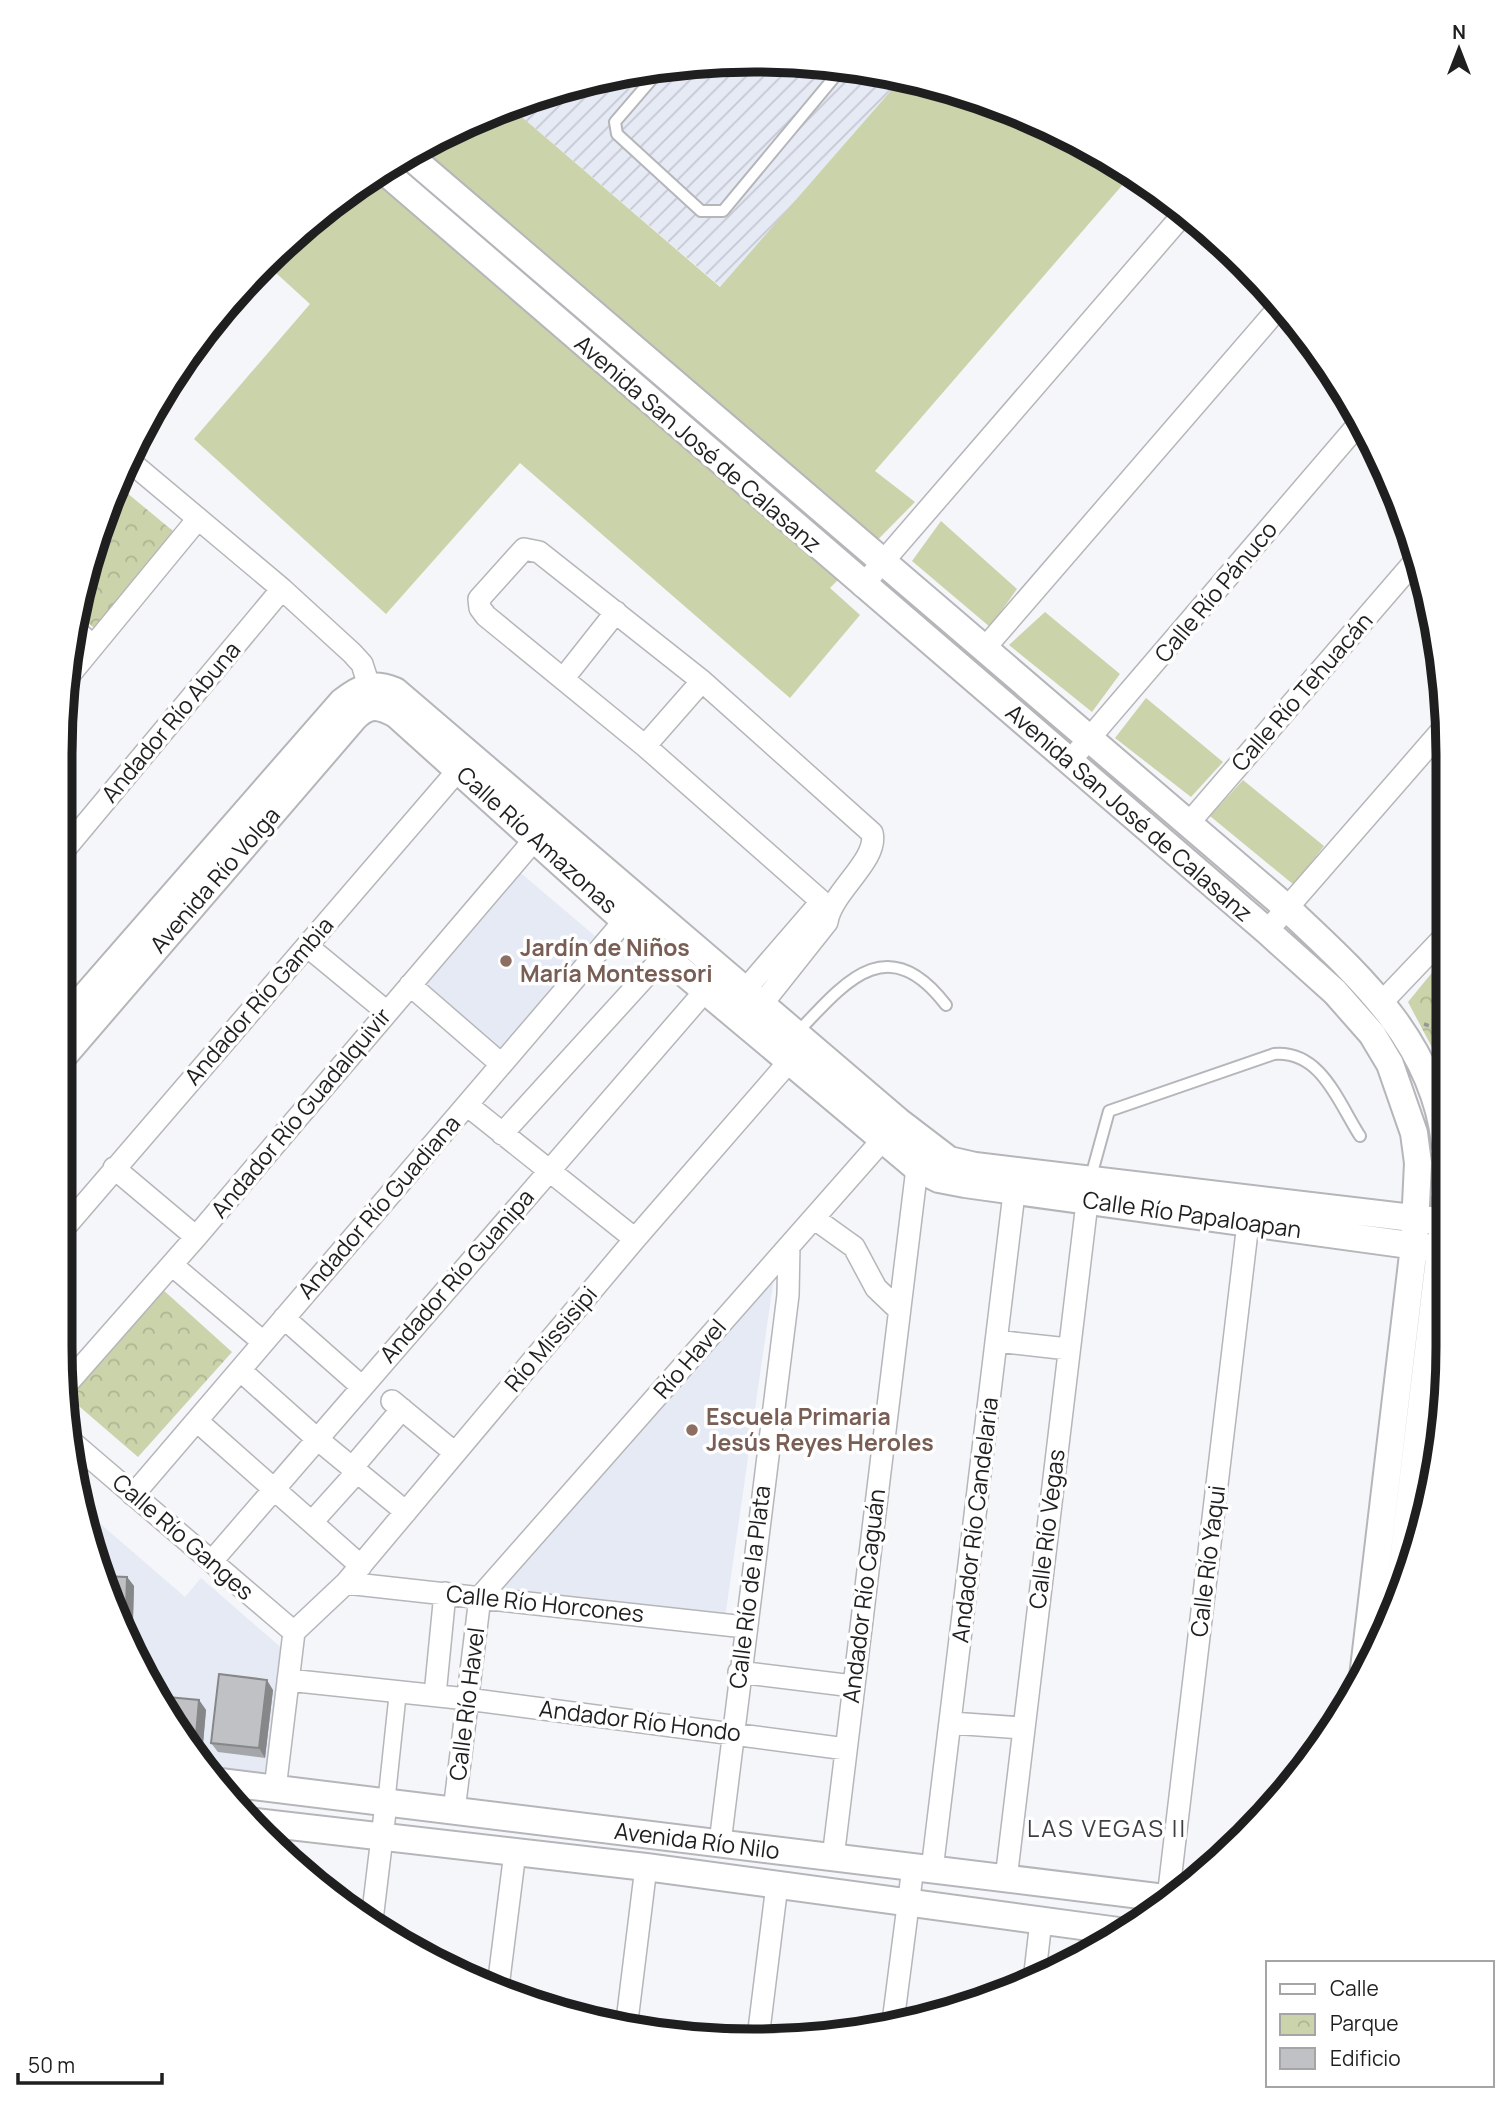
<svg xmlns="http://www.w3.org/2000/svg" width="1508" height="2101" viewBox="0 0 1508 2101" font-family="Manrope,sans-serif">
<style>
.industrial{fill:url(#industrial-furrows)}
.built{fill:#e6eaf5}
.green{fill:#cad3aa}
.park{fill:url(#park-crowns)}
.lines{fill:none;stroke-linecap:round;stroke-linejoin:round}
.service-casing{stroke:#b5b6ba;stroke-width:14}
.pedestrian-casing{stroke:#b5b6ba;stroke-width:19}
.minor-casing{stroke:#b5b6ba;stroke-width:24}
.tertiary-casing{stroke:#b5b6ba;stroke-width:30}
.path{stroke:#959698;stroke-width:3.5;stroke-dasharray:5 3.5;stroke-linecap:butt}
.service{stroke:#fff;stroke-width:10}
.pedestrian{stroke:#fff;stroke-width:16}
.minor{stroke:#fff;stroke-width:21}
.tertiary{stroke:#fff;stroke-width:26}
.wall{fill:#a5a6a9}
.shaded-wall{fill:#868789}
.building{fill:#c0c1c4;stroke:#868789;stroke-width:2}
.education-dot{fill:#8d6e63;stroke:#fff;stroke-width:2.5}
.labels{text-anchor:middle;stroke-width:7;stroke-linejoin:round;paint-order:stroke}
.street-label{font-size:23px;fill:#1f1f20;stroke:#fff}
.education-label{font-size:23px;font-weight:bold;fill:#785e54;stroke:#fff;text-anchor:start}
.neighbourhood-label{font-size:24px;letter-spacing:2px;fill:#3e3f42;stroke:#fff}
.rim{fill:none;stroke:#1f1f20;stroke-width:9}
</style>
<defs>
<pattern id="industrial-furrows" width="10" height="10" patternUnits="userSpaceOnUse" patternTransform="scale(1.75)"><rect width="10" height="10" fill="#e6eaf5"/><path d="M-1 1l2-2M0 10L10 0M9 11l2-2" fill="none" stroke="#c5c8d2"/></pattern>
<pattern id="park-crowns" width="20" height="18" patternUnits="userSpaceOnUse" patternTransform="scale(1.75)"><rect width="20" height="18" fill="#cad3aa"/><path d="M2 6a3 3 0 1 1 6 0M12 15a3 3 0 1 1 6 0" fill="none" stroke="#adb592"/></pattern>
</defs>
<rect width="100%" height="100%" fill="#f5f6fa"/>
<path class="industrial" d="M800 61 902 78 721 287 509 106 531 96 664 65Z"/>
<path class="built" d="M516 869 595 936 496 1053 417 986Z
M775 1270 725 1618 491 1589Z
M81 1507 185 1597 201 1578 284 1650 271 1775 206 1767 176 1733 113 1613 83 1527Z"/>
<path class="green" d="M902 78 934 83 1062 131 1131 175 875 471 915 502 830 588 860 615 790 698 520 463 386 614 194 439 310 304 265 263 296 232 407 152 509 106 720 287Z
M941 521 1017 589 990 627 912 561Z
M1045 612 1120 674 1092 712 1009 645Z
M1146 698 1223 762 1191 797 1115 738Z
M1243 780 1324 846 1294 885 1210 816Z"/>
<path class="park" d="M115 483 173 531 94 628 75 611Z
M1444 958 1445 1072 1408 1002Z
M161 1288 232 1352 138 1457 66 1395Z"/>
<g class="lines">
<defs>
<path id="service" d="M664 65 615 122 617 134 701 211H723L842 68
M796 1034C844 983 887 928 946 1005
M1090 1180 1109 1111 1274 1054C1321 1050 1338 1102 1360 1136"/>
<path id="pedestrian" d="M386 1804 398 1691"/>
<path id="minor" d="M127 459 282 589 352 653 362 664 374 701
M862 586 1186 211
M72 627 93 646
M984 649 1282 304
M67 678 197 520
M563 679 616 612
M645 746 702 681
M1069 762 1362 420
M1188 824 1415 561
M60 855 282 589
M1267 931 1443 729
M307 946 387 1012
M410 985 501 1064
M745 990 814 910 829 908
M1383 1001 1444 937
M762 1004 827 922C831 892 879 860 872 833L702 681 539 552 524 549 479 599 480 608 486 616 645 746 829 908
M467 1105 635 1239
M502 1134 664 956
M114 1168 196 1237
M815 1219 854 1247 876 1288 899 1310
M60 1233 459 769
M172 1265 263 1342
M284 1318 361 1386
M996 1341 1068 1349
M240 1370 316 1438 406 1512
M65 1386 196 1237 535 839
M392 1401 455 1453
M197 1421 361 1566
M72 1442 294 1632
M352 1468 402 1409
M133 1495 625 920
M312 1522 357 1472
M212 1561 705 991
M346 1583 745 1627
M294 1632 346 1583 635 1239 800 1049
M739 1672 853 1686
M288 1680 467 1699 846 1749
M435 1695 445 1593
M951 1723 1023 1728
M275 1789 294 1632
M454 1811 480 1597 893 1128
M720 1843 788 1295 789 1246
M833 1858 917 1168
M932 1870 1016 1177
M1006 1879 1089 1186
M1168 1898 1248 1223
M372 1920 386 1804
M1034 1981 1041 1921
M498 1987 515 1852
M893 2022 913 1867
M626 2029 646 1867
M758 2038 777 1885"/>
<path id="tertiary" d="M406 153 1287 908C1357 974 1433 1040 1445 1143
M383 170 1267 931 1335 992 1372 1034 1390 1064 1414 1133 1418 1163 1414 1246 1363 1677
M60 1025 342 702C361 687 372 682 395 691L898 1121 949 1160 975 1166 1446 1222
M60 1060 354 718C369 703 379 705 397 715L664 956 917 1168 939 1179 965 1184 1446 1250
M1399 1594 1446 1200
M220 1782 1173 1899
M255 1822 646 1867 1126 1932"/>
</defs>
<use href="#service" class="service-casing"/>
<use href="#pedestrian" class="pedestrian-casing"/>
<use href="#minor" class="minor-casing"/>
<use href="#tertiary" class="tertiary-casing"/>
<path class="path" d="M1424 1024 1445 1031"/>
<use href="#service" class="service"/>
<use href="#pedestrian" class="pedestrian"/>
<use href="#minor" class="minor"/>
<use href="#tertiary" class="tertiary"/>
</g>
<path class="wall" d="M92 1513 99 1523 96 1554H92L83 1527Z
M100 1576 127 1577 134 1586 133 1620 116 1619 113 1613Z
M273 1690 265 1758 218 1752 211 1743Z
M199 1700 206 1710 203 1744 185 1743 176 1732Z"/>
<path class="shaded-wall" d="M92 1513 99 1523 96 1554 89 1545Z
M127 1577 134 1586 133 1620 126 1610Z
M134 1636 141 1646 139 1662 132 1650Z
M267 1680 273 1690 265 1758 259 1748Z
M199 1700 206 1710 203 1744 196 1735Z"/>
<path class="building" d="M81 1512 92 1513 89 1545 83 1527Z
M100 1576 127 1577 126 1610H111Z
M124 1635 134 1636 132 1650Z
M219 1674 267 1680 259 1748 211 1743Z
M157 1696 199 1700 196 1735 177 1733Z"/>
<g class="education-dot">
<circle cx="506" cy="961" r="7"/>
<circle cx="692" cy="1430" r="7"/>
</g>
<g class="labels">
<g class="street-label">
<text transform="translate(698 444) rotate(41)" y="8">Avenida San José de Calasanz</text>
<text transform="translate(1216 592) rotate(-50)" y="8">Calle Río Pánuco</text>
<text transform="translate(1302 692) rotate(-49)" y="8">Calle Río Tehuacán</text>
<text transform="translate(171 722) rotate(-50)" y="8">Andador Río Abuna</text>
<text transform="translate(1129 813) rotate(41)" y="8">Avenida San José de Calasanz</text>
<text transform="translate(537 840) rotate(42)" y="8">Calle Río Amazonas</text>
<text transform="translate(215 880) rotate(-49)" y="8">Avenida Río Volga</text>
<text transform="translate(259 1001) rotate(-49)" y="8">Andador Río Gambia</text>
<text transform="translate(301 1113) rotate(-50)" y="8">Andador Río Guadalquivir</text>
<text transform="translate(379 1207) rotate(-49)" y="8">Andador Río Guadiana</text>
<text transform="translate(1192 1215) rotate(8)" y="8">Calle Río Papaloapan</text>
<text transform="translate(457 1276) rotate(-49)" y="8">Andador Río Guanipa</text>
<text transform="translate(551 1339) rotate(-50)" y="8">Río Missisipi</text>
<text transform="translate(690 1359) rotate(-49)" y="8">Río Havel</text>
<text transform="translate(975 1520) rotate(-83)" y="8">Andador Río Candelaria</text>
<text transform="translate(1047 1529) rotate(-83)" y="8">Calle Río Vegas</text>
<text transform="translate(183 1537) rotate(41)" y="8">Calle Río Ganges</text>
<text transform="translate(1208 1561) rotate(-83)" y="8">Calle Río Yaqui</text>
<text transform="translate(750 1587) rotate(-83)" y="8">Calle Río de la Plata</text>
<text transform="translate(864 1596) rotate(-83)" y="8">Andador Río Caguán</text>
<text transform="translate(545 1604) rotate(6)" y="8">Calle Río Horcones</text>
<text transform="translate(467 1704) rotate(-83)" y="8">Calle Río Havel</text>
<text transform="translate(640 1721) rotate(7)" y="8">Andador Río Hondo</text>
<text transform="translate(697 1841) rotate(7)" y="8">Avenida Río Nilo</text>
</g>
<g class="education-label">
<text x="520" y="956">Jardín de Niños<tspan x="520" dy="26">María Montessori</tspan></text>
<text x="706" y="1425">Escuela Primaria<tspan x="706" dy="26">Jesús Reyes Heroles</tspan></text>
</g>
<g class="neighbourhood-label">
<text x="1107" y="1837">LAS VEGAS II</text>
</g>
</g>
<path d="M0 0H1508V2101H0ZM754 72H754A682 682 0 0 1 1436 754V1347A682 682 0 0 1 754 2029H754A682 682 0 0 1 72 1347V754A682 682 0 0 1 754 72Z" fill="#fff" fill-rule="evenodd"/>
<path class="rim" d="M754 72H754A682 682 0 0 1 1436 754V1347A682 682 0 0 1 754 2029H754A682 682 0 0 1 72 1347V754A682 682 0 0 1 754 72Z"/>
<rect x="1266" y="1961" width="228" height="126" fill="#ffffff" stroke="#a5a5a6" stroke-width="2"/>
<rect x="1280" y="1984" width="35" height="10" fill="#ffffff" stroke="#a5a5a6" stroke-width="2"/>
<text x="1330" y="1996" font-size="21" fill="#1f1f20">Calle</text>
<rect x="1280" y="2014" width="35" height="21" fill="url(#park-crowns)" stroke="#a5a5a6" stroke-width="2"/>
<text x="1330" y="2031" font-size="21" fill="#1f1f20">Parque</text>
<rect x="1280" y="2048" width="35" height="21" fill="#c0c1c4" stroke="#a5a5a6" stroke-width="2"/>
<text x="1330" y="2066" font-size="21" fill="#1f1f20">Edificio</text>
<g transform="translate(1459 49)" stroke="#ffffff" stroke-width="5" paint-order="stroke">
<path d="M0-5L12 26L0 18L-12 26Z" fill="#1f1f20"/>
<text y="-10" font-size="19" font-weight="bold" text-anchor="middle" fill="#1f1f20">N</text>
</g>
<path d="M18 2073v10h144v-10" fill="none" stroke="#1f1f20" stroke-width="3.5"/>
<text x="28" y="2073" font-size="21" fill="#1f1f20" stroke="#ffffff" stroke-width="5" paint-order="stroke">50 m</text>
</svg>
